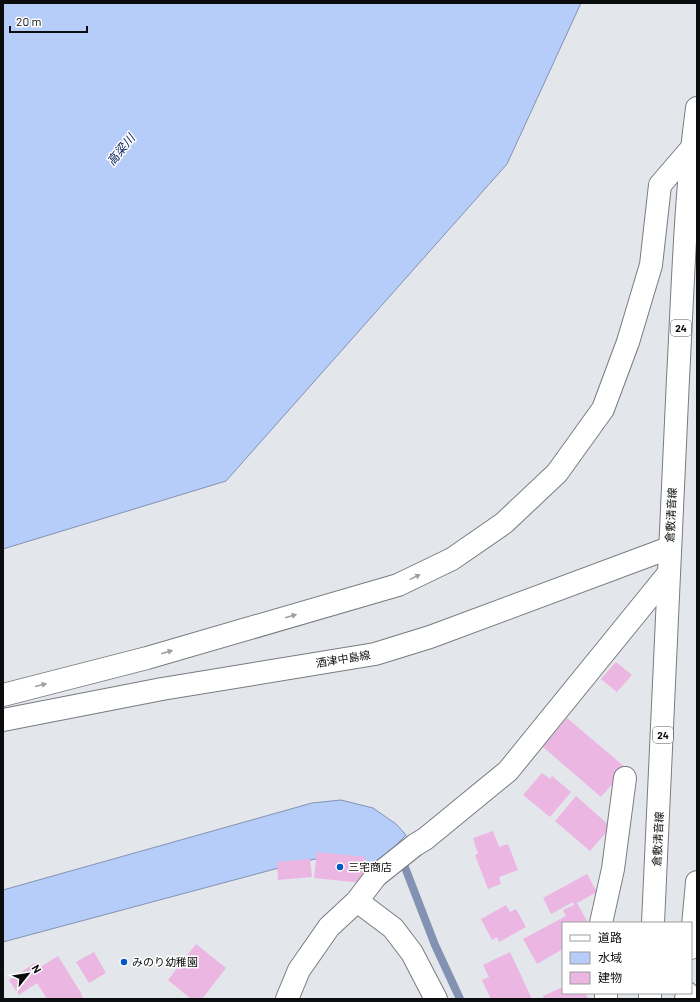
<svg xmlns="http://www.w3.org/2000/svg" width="700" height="1002" viewBox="0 0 700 1002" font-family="Barlow,'Noto Sans JP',sans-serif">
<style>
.water{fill:#b6ccf9;stroke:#8392b2}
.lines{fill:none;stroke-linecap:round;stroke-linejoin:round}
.stream{stroke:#8392b2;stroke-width:8}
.building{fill:#ecb6e3}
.street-casing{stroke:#787b7f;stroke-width:24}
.secondary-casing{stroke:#787b7f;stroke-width:24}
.primary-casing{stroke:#787b7f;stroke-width:24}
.street{stroke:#fff;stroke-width:22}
.secondary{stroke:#fff;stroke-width:22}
.primary{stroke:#fff;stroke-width:22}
.oneway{fill:#9d9e9e}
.poi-dot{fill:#0457c1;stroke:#fff;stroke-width:1.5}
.labels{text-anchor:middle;stroke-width:3;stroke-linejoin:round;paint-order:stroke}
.shield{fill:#fff;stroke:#545556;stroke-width:1}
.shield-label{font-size:10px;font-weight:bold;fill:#0b0c0d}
.street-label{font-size:11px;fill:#0b0c0d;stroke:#fff}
.poi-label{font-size:11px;fill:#0b0c0d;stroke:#fff;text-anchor:start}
.water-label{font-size:12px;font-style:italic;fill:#0c2362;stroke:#fff}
</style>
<rect width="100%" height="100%" fill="#e3e6eb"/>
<path class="water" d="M3 3H581L507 164 226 481 3 549Z
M341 800 373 808 396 824 406 835 372 870C366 867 359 863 352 861 330 852 298 863 275 869L3 942V890L312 803Z"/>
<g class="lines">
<path class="stream" d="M401 857 435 945 460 999"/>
</g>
<path class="building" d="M616 662 632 675 617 692 601 679Z
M567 718 626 768 601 797 543 747Z
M542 773 550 779 552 776 571 792 550 817 523 795Z
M576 796 611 827 590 851 555 821Z
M493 831 499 847 508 844 518 870 499 877 501 884 488 889 475 855 478 854 473 838Z
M317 852 366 857 363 883 314 878Z
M310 859 312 877 278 880 277 862Z
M587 874 597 892 577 903 588 923H563V949L537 964 523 939 566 916 563 910 574 905 573 902 551 914 543 898Z
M506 905 510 912 516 909 526 927 499 942 497 937 492 940 481 919Z
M196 944 226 968 202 999H191L168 980Z
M94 952 106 973 89 983 76 962Z
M510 952 532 999H491L482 980 489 977 483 965Z
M58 956 81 993 83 999H47L37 983 19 995 9 980 35 963 39 968Z
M563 987V993H585L588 998 585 999H544L543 996Z"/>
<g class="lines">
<defs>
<path id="street" d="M357 901 393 928 412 953 436 999
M601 923 613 869 625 778
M691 948 697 882
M606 993V999
M287 999 299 970 329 927 357 901 376 876 415 845 425 839 508 771 668 574
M686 999 687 993"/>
<path id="secondary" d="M3 695 147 658 398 585 452 559 504 523 557 473 603 409 628 342 651 265 660 185 691 149
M3 720 162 689 375 654 430 637 669 548"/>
<path id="primary" d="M653 923C662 741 668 559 678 378 683 288 685 197 697 108
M650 999V993"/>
</defs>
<use href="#street" class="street-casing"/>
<use href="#secondary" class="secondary-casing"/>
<use href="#primary" class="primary-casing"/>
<use href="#street" class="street"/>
<use href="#secondary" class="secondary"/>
<use href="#primary" class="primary"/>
</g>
<defs><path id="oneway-solid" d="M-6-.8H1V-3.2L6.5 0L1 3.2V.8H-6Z"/></defs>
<g class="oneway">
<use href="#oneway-solid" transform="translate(415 577) rotate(-26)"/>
<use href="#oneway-solid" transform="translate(291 616) rotate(-16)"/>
<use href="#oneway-solid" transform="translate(167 652) rotate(-16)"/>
<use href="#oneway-solid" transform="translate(41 685) rotate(-14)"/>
</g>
<g class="poi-dot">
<circle cx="340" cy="867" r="4"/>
<circle cx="124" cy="962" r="4"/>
</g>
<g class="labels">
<g class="shield">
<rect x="671" y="320" width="20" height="16" rx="3"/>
<rect x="653" y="727" width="20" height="16" rx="3"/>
</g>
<g class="shield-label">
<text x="681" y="332">24</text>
<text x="663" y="739">24</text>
</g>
<g class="street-label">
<text transform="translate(671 515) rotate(-87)" y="4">倉敷清音線</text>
<text transform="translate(343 659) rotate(-9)" y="4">酒津中島線</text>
<text transform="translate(658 839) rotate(-87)" y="4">倉敷清音線</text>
</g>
<g class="poi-label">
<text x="348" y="871">三宅商店</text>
<text x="132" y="966">みのり幼稚園</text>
</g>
<g class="water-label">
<text transform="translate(121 150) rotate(-51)" y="4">高梁川</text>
</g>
</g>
<rect width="700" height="1002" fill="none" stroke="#0b0c0d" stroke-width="8"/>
<rect x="562" y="922" width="130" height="72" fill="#ffffff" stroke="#9d9e9e"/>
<rect x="570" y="935" width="20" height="6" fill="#ffffff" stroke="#9d9e9e"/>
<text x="598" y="942" font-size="12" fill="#0b0c0d">道路</text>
<rect x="570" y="952" width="20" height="12" fill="#b6ccf9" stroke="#9d9e9e"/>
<text x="598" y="962" font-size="12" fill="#0b0c0d">水域</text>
<rect x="570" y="972" width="20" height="12" fill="#ecb6e3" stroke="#9d9e9e"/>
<text x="598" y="982" font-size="12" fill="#0b0c0d">建物</text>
<g transform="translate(28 974) rotate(60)" stroke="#ffffff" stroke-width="3" paint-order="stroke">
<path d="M0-3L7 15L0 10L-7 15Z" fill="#0b0c0d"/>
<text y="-6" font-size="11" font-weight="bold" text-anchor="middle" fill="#0b0c0d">N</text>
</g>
<path d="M10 26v6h77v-6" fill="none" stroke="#0b0c0d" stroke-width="2"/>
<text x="16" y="26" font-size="12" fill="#0b0c0d" stroke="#ffffff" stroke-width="3" paint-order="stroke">20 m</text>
</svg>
